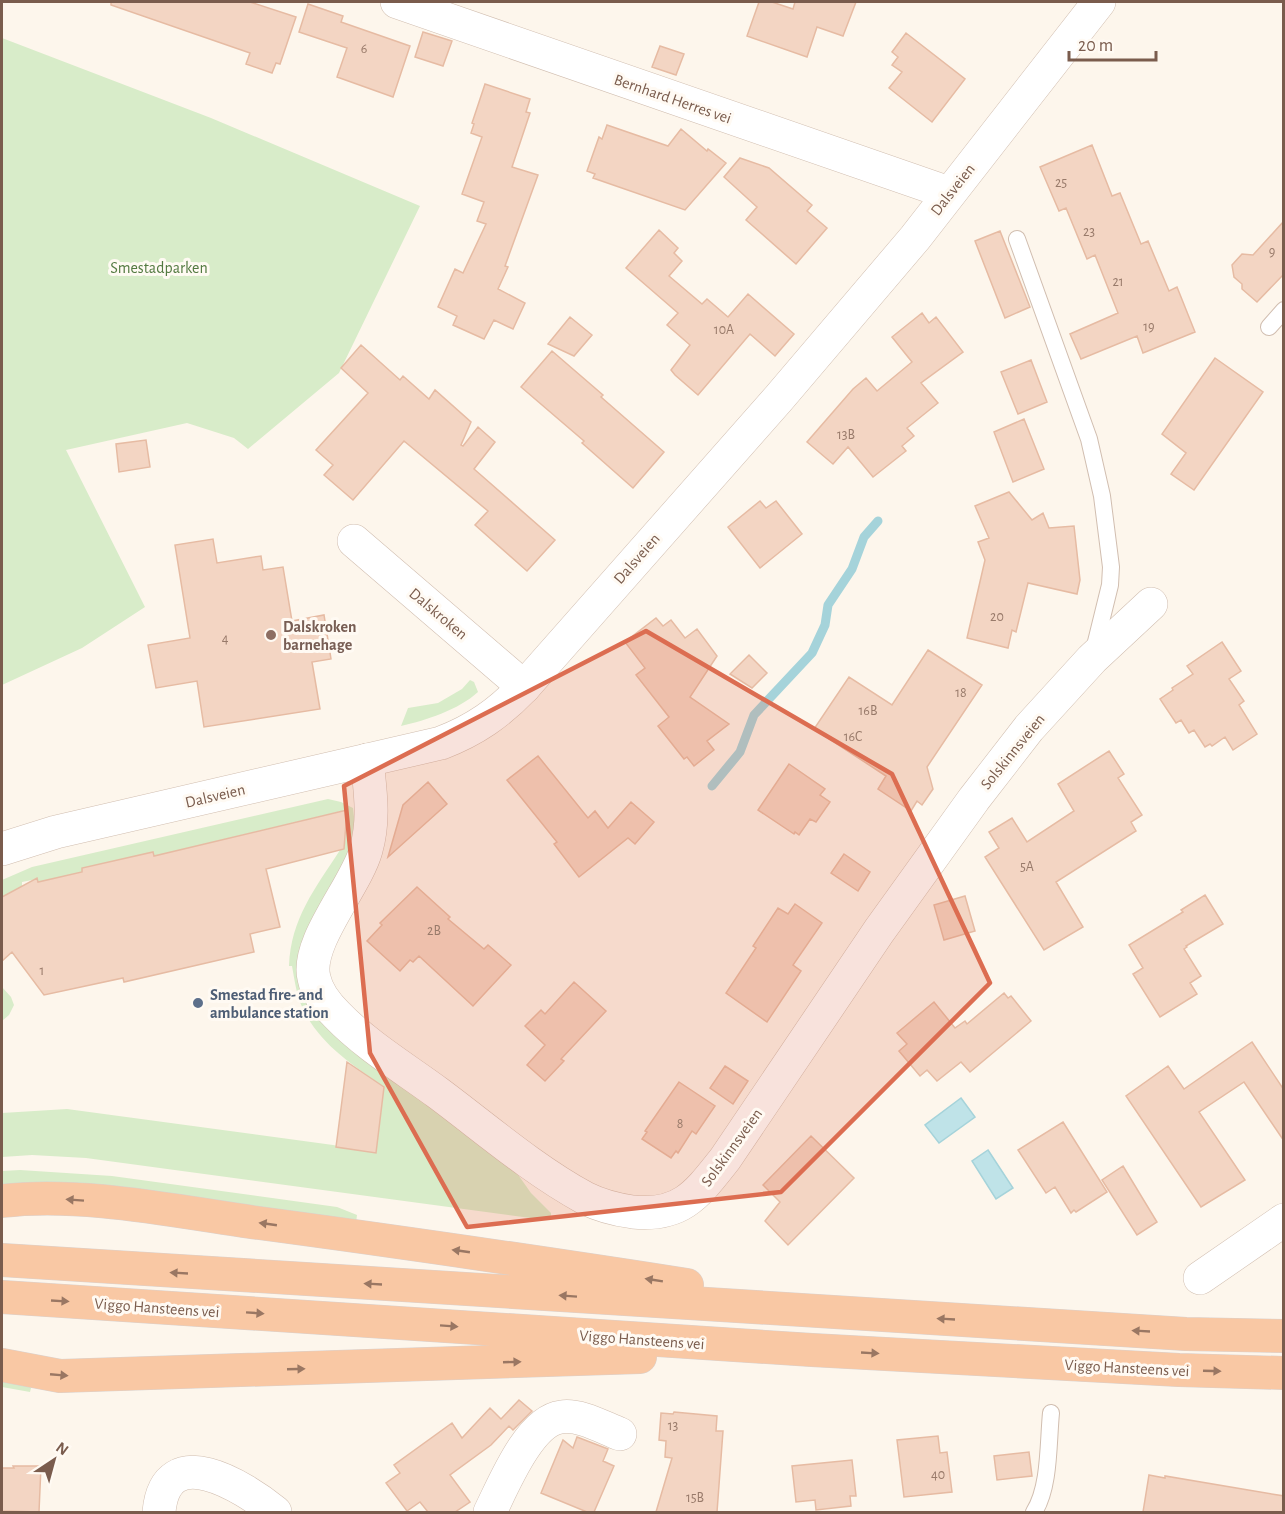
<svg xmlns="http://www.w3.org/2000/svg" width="1285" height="1514" viewBox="0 0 1285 1514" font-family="'Alegreya Sans',sans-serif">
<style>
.green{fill:#d8ecc9}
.water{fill:#bfe3e8;stroke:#a5d3da;stroke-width:1.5}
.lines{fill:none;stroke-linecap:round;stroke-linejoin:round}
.stream{stroke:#a5d3da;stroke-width:9}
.building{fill:#f3d5c3;stroke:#e6bba3;stroke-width:1.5}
.service-casing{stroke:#d1beb0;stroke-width:18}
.minor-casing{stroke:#d1beb0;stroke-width:34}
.tertiary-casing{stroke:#d1beb0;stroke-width:34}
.trunk-casing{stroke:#dad1cd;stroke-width:34}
.service{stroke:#fff;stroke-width:16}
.minor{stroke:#fff;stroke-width:33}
.tertiary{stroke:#fff;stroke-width:33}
.trunk{stroke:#f9c8a4;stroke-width:33}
.oneway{fill:#9a7763}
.marked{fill:#dc6d51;fill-opacity:0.2;stroke:#dc6d51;stroke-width:4.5;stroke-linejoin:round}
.education-dot{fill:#8d6e63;stroke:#fffaf3;stroke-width:2}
.service-dot{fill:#5c6f8a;stroke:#fffaf3;stroke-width:2}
.labels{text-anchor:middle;stroke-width:6;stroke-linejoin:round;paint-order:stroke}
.number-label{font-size:14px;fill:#987a6a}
.street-label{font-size:16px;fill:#7a5c4d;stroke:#fffaf3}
.park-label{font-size:16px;fill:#537a41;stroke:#fffaf3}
.education-label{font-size:16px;font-weight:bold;fill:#785e54;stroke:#fffaf3;text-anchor:start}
.service-label{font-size:16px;font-weight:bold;fill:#4e5e75;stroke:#fffaf3;text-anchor:start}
</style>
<rect width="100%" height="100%" fill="#fdf6ec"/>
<path class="green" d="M2 38 211 118 420 206 339 373 248 449 234 438 187 423 66 450 145 607 82 648 2 685Z
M470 680 474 682 478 692C458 710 427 720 401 726L408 708 438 703 462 689Z
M328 799 341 802 353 808 355 825 350 852 300 967 507 1159 531 1193 551 1213V1218L538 1219 86 1158 32 1155 2 1157V1113L67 1109 333 1145 376 1153 384 1087C350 1063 316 1042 300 1002 296 991 294 977 292 966H289C291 918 315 889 340 850L344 849 347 825 346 810 154 856 153 852 82 868V872L38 882 37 879 22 882V887L2 897V880L32 867Z
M2 987 11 997 14 1005 9 1015 2 1021Z
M20 1170 112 1176 337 1207 357 1215 356 1223 2 1185V1171Z
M2 1374 25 1383 31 1388 30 1392 2 1387Z"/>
<path class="water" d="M961 1098 975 1117 939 1143 925 1125Z
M988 1150 1013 1188 996 1199 972 1161Z"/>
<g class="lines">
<path class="stream" d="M712 786 740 752 754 715 812 653 825 625 828 605 852 569 864 537 878 521"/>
</g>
<path class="building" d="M111 2H250L296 17 280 64 276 63 272 73 246 64 250 53 111 5Z
M759 2H772L793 9 795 2H856L843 36 817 27 807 57 747 36Z
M308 4 343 16 341 22 410 46 393 97 337 77 347 48 299 32Z
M423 32 452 41 443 66 415 57Z
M906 33 965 79 932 122 889 88 902 72 892 65 898 57 892 52Z
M660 46 684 54 676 75 652 67Z
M485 84 530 99 526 112 530 113 512 167 538 175 505 266 508 267 498 289 525 303 513 329 494 320 484 339 453 325 457 316 438 307 455 269 463 273 486 224 477 221 484 202 462 194 482 137 471 133 474 124 472 123Z
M607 125 668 146 681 129 707 151 708 149 726 163 685 210 593 178 595 174 587 171 599 137 602 139Z
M1092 145 1112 196 1120 193 1141 244 1148 241 1169 291 1177 287 1195 332 1143 353 1137 336 1081 359 1070 334 1118 313 1095 255 1087 259 1066 208 1059 211 1040 167Z
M740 158 769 168 812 205 807 211 827 228 796 264 746 220 757 207 724 177Z
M1284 221V274L1257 302 1242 289V284L1234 277 1232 265 1242 254 1253 255Z
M659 230 678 248 674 253 682 261 669 276 702 304 707 299 728 317 748 294 794 334 775 356 750 334 698 395 675 375 671 370 690 345 667 325 678 313 626 268Z
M1000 231 1030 307 1005 318 975 241Z
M922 313 929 323 936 317 963 352 921 383 938 403 907 428 914 436 902 446 906 451 873 477 848 447 833 464 807 442 853 389 866 378 877 391 912 362 892 337Z
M570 317 592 335 574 356 548 344Z
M361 345 400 380 403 376 429 399 435 390 471 422 461 445 463 446 478 427 495 442 474 469 555 540 527 571 475 525 488 511 404 441 353 500 324 475 333 465 316 450 368 393 341 368Z
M552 351 603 395 601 397 664 452 633 488 582 443 584 441 521 387Z
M1215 358 1263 392 1194 490 1171 474 1186 453 1162 434Z
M1031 360 1047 402 1018 414 1001 372Z
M1024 419 1044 469 1013 482 994 432Z
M146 440 150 467 119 472 116 444Z
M1009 492 1032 520 1043 513 1049 528 1074 526 1080 580 1077 594 1028 583 1016 632 1012 630 1008 648 967 638 985 560 978 542 989 538 975 506Z
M760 501 766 508 776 501 802 534 760 568 728 527Z
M213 539 217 563 261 556 263 570 283 567 292 621 324 615 331 659 312 662 320 709 204 727 197 681 156 688 148 645 190 638 175 545Z
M656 618 663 626 671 620 685 638 697 629 717 656 690 697 729 724 707 741 714 750 694 766 687 757 684 759 658 726 669 717 636 675 645 668 625 642Z
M1222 642 1241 671 1229 679 1244 701 1239 705 1257 734 1233 750 1225 737 1212 746 1210 744 1205 747 1194 730 1189 733 1181 720 1176 723 1160 699 1173 690 1172 688 1193 674 1187 666Z
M928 650 982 685 927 767 933 789 922 805 917 801 911 811 878 789 886 776 814 729 849 677 892 705Z
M749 655 767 673 752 688 730 674Z
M1109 751 1124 774 1118 778 1142 815 1131 822 1136 831 1056 882 1083 927 1044 950 985 857 999 848 989 832 1012 818 1027 842 1074 811 1058 784Z
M538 756 588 818 595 811 608 828 631 802 654 822 635 844 628 838 579 877 554 844 557 842 507 780Z
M789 764 825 789 820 795 830 802 816 822 810 819 799 835 795 832 794 834 758 810Z
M428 782 447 804 388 857 403 805Z
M347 810 344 849 266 869 280 927 250 934 254 952 124 982 123 978 44 995 12 952 2 961V897L37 878 38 882 82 872V868L153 852 154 856Z
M844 854 870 872 858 891 831 873Z
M417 887 450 917 448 919 484 949 488 945 511 965 473 1006 419 956 413 962 410 960 400 971 367 941 382 925 380 923Z
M1205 895 1223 924 1186 946 1187 947 1184 949 1201 976 1190 983 1197 994 1160 1017 1133 974 1143 968 1129 945 1183 912 1181 910Z
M965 896 975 931 944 940 934 905Z
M795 904 822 923 793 965 801 971 767 1022 726 993 756 948 753 946 778 908 788 914Z
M574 982 606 1011 561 1059 564 1061 545 1081 527 1065 545 1045 525 1026 541 1010 545 1014Z
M1004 993 1008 998 1011 996 1031 1021 970 1072 961 1062 937 1081 927 1070 920 1076 899 1051 907 1044 897 1033 934 1002 955 1028 965 1021 967 1024Z
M1252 1042 1284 1090V1141L1244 1082 1199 1112 1245 1180 1201 1207 1126 1096 1168 1066 1184 1089Z
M347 1062 384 1087 376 1153 336 1147Z
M725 1066 748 1081 733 1104 710 1088Z
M679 1082 715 1106 696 1134 692 1131 678 1153 676 1151 671 1158 642 1139 647 1132 645 1131Z
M1063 1122 1107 1192 1076 1212 1074 1210 1071 1213 1055 1187 1046 1193 1018 1150Z
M811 1136 854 1178 788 1245 765 1221 780 1202 763 1185Z
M1123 1166 1157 1222 1137 1235 1102 1180Z
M519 1400 532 1411 513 1430 509 1426 491 1445 450 1475 470 1502 455 1512H428L420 1502 407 1511 386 1483 400 1473 394 1465 452 1423 462 1438 490 1408 501 1419Z
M674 1412 717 1416 716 1431H723L717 1512H656L672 1458 665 1457 666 1441 659 1440 661 1413 673 1414Z
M938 1436 940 1453 947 1452 952 1492 904 1497 897 1440Z
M577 1437 608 1449 603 1461 614 1466 594 1512H587L541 1493 563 1440 573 1448Z
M1029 1452 1032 1476 997 1480 994 1456Z
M852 1460 856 1496H850L851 1506 816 1510 815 1500 796 1502 792 1466Z
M13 1466H41L39 1512 2 1511V1468H14Z
M1149 1475 1165 1478V1476L1284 1496V1512H1143Z"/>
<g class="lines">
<defs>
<path id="service" d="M1017 239 1089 439 1102 496 1111 567 1110 585 1094 650
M1269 327 1284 310
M1034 1512C1050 1487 1048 1443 1051 1413"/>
<path id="minor" d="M397 2 949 193
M354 541 524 687
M367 760C370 790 375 819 366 850 356 886 305 943 314 978 317 993 326 1004 337 1015 366 1045 404 1068 438 1093 485 1128 532 1169 585 1198 599 1205 618 1210 633 1212 682 1217 698 1193 725 1159L879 931 974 799 1029 728 1092 659 1151 604
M1200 1278 1284 1220
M159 1512C166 1437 244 1487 275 1512
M490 1512C503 1486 529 1421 561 1417 580 1414 602 1427 620 1434"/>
<path id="tertiary" d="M2 849 56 832 441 743C475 730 499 713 524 687L779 398 915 238 1099 2"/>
<path id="trunk" d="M2 1201C81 1191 179 1212 259 1223 402 1242 544 1263 687 1285
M2 1260 1186 1334 1284 1336
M2 1297 812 1350 1179 1370 1284 1373
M2 1365 60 1376 640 1357"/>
</defs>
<use href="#service" class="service-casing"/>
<use href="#minor" class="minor-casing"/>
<use href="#tertiary" class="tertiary-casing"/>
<use href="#trunk" class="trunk-casing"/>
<use href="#service" class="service"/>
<use href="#minor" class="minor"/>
<use href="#tertiary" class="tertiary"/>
<use href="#trunk" class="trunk"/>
</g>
<defs><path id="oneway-solid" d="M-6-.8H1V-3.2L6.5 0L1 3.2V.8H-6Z" transform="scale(1.5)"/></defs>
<g class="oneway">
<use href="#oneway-solid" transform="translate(75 1200) rotate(-176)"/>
<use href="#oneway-solid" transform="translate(268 1224) rotate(-172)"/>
<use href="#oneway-solid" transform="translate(461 1251) rotate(-172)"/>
<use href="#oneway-solid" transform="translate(179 1273) rotate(-177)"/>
<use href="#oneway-solid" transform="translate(654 1280) rotate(-171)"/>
<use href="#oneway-solid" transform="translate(373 1284) rotate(-177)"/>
<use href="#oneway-solid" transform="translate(568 1296) rotate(-176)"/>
<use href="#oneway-solid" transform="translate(60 1301) rotate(3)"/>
<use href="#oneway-solid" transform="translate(255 1313) rotate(4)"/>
<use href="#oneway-solid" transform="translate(946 1319) rotate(-177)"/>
<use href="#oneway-solid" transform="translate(449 1326) rotate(4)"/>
<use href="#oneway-solid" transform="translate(1141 1331) rotate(-177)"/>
<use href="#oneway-solid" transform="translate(870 1353) rotate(3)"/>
<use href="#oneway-solid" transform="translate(512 1362) rotate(-2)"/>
<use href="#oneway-solid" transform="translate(296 1369) rotate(-2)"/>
<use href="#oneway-solid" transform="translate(1212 1371) rotate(2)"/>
<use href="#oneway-solid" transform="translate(59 1375) rotate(5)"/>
</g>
<path class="marked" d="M646 631 892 774 990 983 781 1192 467 1227 370 1053 344 786Z"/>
<circle class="education-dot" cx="271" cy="635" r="6"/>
<circle class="service-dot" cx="198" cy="1003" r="6"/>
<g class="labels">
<g class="number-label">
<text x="364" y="53">6</text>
<text x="1061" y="187">25</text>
<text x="1089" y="236">23</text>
<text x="1272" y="256">9</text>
<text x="1118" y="286">21</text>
<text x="1149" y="331">19</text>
<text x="724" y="334">10A</text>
<text x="846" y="439">13B</text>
<text x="997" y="621">20</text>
<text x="225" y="643">4</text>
<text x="961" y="697">18</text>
<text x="868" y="715">16B</text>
<text x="853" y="741">16C</text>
<text x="1027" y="871">5A</text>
<text x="434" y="935">2B</text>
<text x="42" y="975">1</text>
<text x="680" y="1128">8</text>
<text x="673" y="1430">13</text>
<text x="938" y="1479">40</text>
<text x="695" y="1502">15B</text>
</g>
<g class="street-label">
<text transform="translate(673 98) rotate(19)" y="6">Bernhard Herres vei</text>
<text transform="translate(952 189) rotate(-52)" y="6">Dalsveien</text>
<text transform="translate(636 558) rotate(-49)" y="6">Dalsveien</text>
<text transform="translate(439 613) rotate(40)" y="6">Dalskroken</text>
<text transform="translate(1012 751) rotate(-51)" y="6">Solskinnsveien</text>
<text transform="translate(215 795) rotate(-13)" y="6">Dalsveien</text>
<text transform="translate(731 1147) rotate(-54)" y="6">Solskinnsveien</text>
<text transform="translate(157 1307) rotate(4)" y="6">Viggo Hansteens vei</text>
<text transform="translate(642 1339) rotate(4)" y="6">Viggo Hansteens vei</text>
<text transform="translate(1127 1367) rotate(3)" y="6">Viggo Hansteens vei</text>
</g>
<g class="park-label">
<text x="159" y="273">Smestadparken</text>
</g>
<g class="education-label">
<text x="283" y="632">Dalskroken<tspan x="283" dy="18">barnehage</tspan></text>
</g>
<g class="service-label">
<text x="210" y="1000">Smestad fire- and<tspan x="210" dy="18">ambulance station</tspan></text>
</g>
</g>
<rect width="1285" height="1514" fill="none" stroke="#7a5c4d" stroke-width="6"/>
<g transform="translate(54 1460) rotate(36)" stroke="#fffaf3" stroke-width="4.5" paint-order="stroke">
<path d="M0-4.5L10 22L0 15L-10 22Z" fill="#7a5c4d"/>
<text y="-9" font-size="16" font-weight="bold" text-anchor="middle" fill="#7a5c4d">N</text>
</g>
<path d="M1069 51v9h87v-9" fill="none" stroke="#7a5c4d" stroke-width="3"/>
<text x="1078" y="51" font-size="18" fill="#7a5c4d" stroke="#fffaf3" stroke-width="4.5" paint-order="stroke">20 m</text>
</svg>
